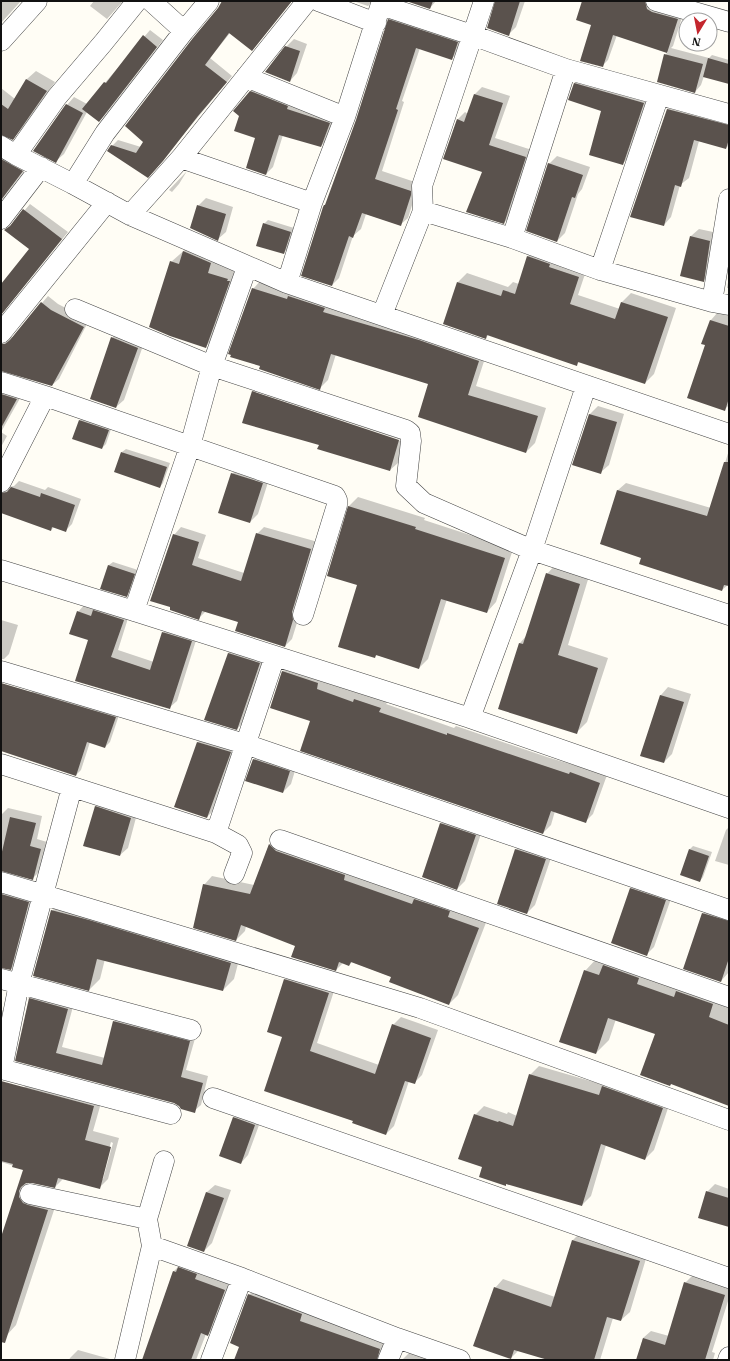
<svg xmlns="http://www.w3.org/2000/svg" width="730" height="1361" viewBox="0 0 730 1361" font-family="'IBM Plex Serif',serif">
<style>
.shadow{fill:#0003;fill-rule:evenodd}
.building{fill:#5a524d}
.lines{fill:none;stroke-linecap:round;stroke-linejoin:round}
.street-casing{stroke:#444;stroke-width:21}
.street{stroke:#fff;stroke-width:20}
</style>
<rect width="100%" height="100%" fill="#fffdf5"/>
<path class="shadow" d="M1 1H21L1 23Z
M94 1H123L107 19 90 6Z
M224 1H292L252 50 230 33 210 58 232 76 154 170 112 146 118 140 141 147Z
M353 1H373L368 6Z
M409 1H436L430 8Z
M496 1H525L516 27 508 35Z
M583 1H652L683 14 673 46 671 48 709 58 712 55 729 60V82L704 76 701 85 695 92 665 55 668 52 617 35 608 60 602 66 593 24Z
M397 12 465 35 460 51 452 58 420 48 402 101 404 102 382 171 418 183V186L408 218 400 225 366 214 361 229 353 236 339 278 332 285 325 205 327 203 357 121 389 20Z
M150 30 163 40 105 115 99 121 87 112 64 154 56 161 67 105 74 97 87 104Z
M294 39 307 44 297 73 290 81 286 47Z
M36 71 55 82 21 130 13 138 1 134V88L15 99 27 79Z
M582 76 651 95 631 156 623 163 603 110 574 84Z
M257 84 337 116 328 139 321 146 283 135 273 167 266 174 257 137 250 92Z
M482 87 510 96 495 138 532 150 511 215 504 223 484 172 457 120 465 112 468 114 475 94Z
M675 101 729 115V145L726 148 699 141 689 178 680 185 671 217 664 225 667 109Z
M1 144 31 162 1 201Z
M557 156 590 167 582 189 578 194 565 233 557 241 549 164Z
M187 171 179 184 172 192 169 190Z
M206 198 233 207 226 232 218 239 198 206Z
M30 204 68 232 1 315V286L30 249 5 230 15 222Z
M268 220 294 228 287 249 284 253 264 224Z
M699 229 718 233 711 274 703 281 691 236Z
M196 240 238 268 217 335 206 346 171 262Z
M537 247 587 268 578 295 620 309 622 302 631 293 676 308 654 374 645 383 580 361 576 365 489 334 486 338 458 282 467 273 508 287 513 282 519 284 528 256Z
M729 277V288H727Z
M261 280 487 352 476 386 546 408 535 443 526 452 430 383 336 354 328 380 320 388 261 365 253 289Z
M48 296 58 304 89 320 59 379 52 385 1 370V336L6 338 13 337Z
M718 312 729 316V405L724 410 706 345 703 343 711 320Z
M119 330 145 340 124 400 116 407 112 338Z
M260 384 406 436 398 463 390 470 320 444 253 392ZM256 392 404 441V442L256 394Z
M1 385 23 393 1 432Z
M598 406 624 414 609 465 601 472 574 464 590 414Z
M84 417 112 426 106 444 102 448 80 420Z
M1 432 7 436 1 447Z
M126 449 170 463 163 483 160 487 122 452Z
M729 450V585H728L722 590 643 557 601 544 618 490 626 483 711 508Z
M239 466 270 476 258 514 250 522 232 474Z
M19 481 45 490 48 487 81 499 72 524 65 531 54 527 51 530 1 512V485L8 487 14 486Z
M358 497 425 518 424 520 513 549 496 602 487 612 447 599 428 659 419 668 377 655 374 657 359 585 349 506Z
M181 527 206 535 198 558 244 573 257 534 264 527 318 542 300 613 292 639 285 646 239 622 206 611 199 618 174 535Z
M113 562 138 570 130 592 126 596 102 588 109 565Z
M557 563 590 573 568 645 608 658 587 722 577 732 499 708 520 643 527 635 547 574Z
M85 604 130 612 118 650 154 662 163 633 171 625 198 634 177 701 169 708 89 640 78 612Z
M1 620 18 625 9 654 4 659H1Z
M236 646 268 656 245 721 237 729 228 653Z
M291 663 324 681 361 694 363 692 388 701 386 704 454 728 456 726 547 757 577 766 578 765 607 775 593 814 585 822 555 811 551 825 543 833 312 721 271 707 283 671Z
M36 687 120 712 110 742 105 747 90 742 81 770 76 775 31 692Z
M668 687 691 694 672 754 664 762 642 755 661 695Z
M205 734 238 744 215 809 207 817 175 806 198 742Z
M261 752 297 764 291 784 283 792 254 759Z
M103 799 138 810 128 848 120 855 95 807Z
M8 808 42 816 37 839 47 842 40 871 33 878 1 870V815Z
M449 816 483 828 465 881 457 889 441 824Z
M729 827V865L715 861 726 830Z
M278 836 487 920 458 995 449 1004 392 977 352 962 349 965 343 963 336 970 296 945 246 926 245 931 236 940 204 885 212 876 254 885 269 845Z
M524 842 553 852 535 905 527 913 516 849Z
M693 846 712 852 703 877 700 881 690 849Z
M638 881 673 893 654 947 646 955 631 889Z
M1 884 36 895 18 961 11 969 1 967Z
M62 900 241 952 234 979 223 990 105 959 100 979 89 990 52 911Z
M715 902 729 907V972L721 981 703 914Z
M598 957 729 1007V1105L672 1083 670 1085 657 1033 616 1019 609 1040 596 1053 585 971Z
M293 972 336 985 317 1043 379 1065 393 1025 401 1017 438 1030 422 1075 414 1083 409 1081 394 1126 386 1134 354 1121 284 1036 285 980Z
M36 992 74 1003 62 1047 105 1058 114 1022 121 1015 196 1035 186 1070 208 1076 201 1105 194 1111 174 1102 21 1061 30 999Z
M1 1010 7 1011 1 1043Z
M539 1066 604 1085 671 1099 654 1150 645 1159 606 1145 591 1196 582 1205 484 1167 475 1115 484 1106 507 1114 508 1112 517 1116 530 1075Z
M33 1078 103 1096 93 1131 119 1138 108 1179 99 1188 63 1179 55 1187 28 1182V1188L57 1201 16 1325 7 1335 1 1333V1241L24 1169 1 1162V1125L24 1087ZM111 1142 113 1143 103 1179H101Z
M242 1110 262 1117 248 1155 241 1163 234 1118Z
M715 1184 729 1189V1226L707 1192Z
M215 1185 231 1190 212 1243 204 1251 188 1246 207 1192Z
M581 1232 648 1252 630 1312 621 1320 613 1318 600 1360H552L519 1350 511 1358 495 1288 503 1279 555 1297 573 1240Z
M182 1263 234 1281 217 1325 208 1334H206L196 1360H143L173 1272Z
M693 1275 729 1286V1298L712 1352 715 1353 713 1360H637L643 1338 651 1331 669 1336 685 1283Z
M258 1286 387 1344 390 1360H236L241 1346 249 1295Z
M78 1350 110 1359 109 1360H69L70 1358Z
M410 1352 431 1360H402Z"/>
<path class="building" d="M222 1H292L252 51 229 33 205 65 227 82 198 116 163 161 148 178 107 151 111 145 136 153 143 142 125 126 193 38 218 8Z
M406 1H433L430 9Z
M495 1H520L509 36 487 28Z
M582 1H645L647 9 652 12 678 19 667 53 613 35 603 67 580 61 591 25 576 20Z
M388 19 458 42 452 60 416 48 396 109 398 110 375 179 411 191V195L401 226 362 213 353 238 349 236 332 286 301 276 323 207 324 205H325L356 120Z
M143 35 157 47 99 122 82 109 104 82 106 83Z
M285 46 300 51 290 82 265 72Z
M664 54 703 64 695 93 657 82Z
M708 58 729 64V84L703 77Z
M26 79 47 91 13 140 1 135V104L8 109Z
M574 83 644 103 623 165 589 155 601 111 568 100Z
M250 91 288 106 287 109 330 123 321 147 279 135 266 175 246 168 255 138 234 131 239 116 233 111Z
M474 94 503 103 489 145 526 157 504 224 466 212 482 172 443 159 457 119 464 122Z
M66 104 83 113 56 163 33 151Z
M667 109 729 125V139L726 149 694 140 681 187 675 185 664 226 630 217Z
M1 159 23 171 1 200Z
M548 163 583 175 575 198 572 197 557 242 526 231Z
M197 205 226 214 218 241 190 228Z
M23 209 62 239 1 315V284L29 249 4 230 10 226Z
M263 223 291 232 284 254 256 246Z
M690 236 710 241 704 282 680 276Z
M183 251 211 263 208 273 228 279 227 281H230L206 348 170 336 149 327 170 261 179 264Z
M527 256 550 264 549 267 579 277 570 304 615 319 621 302 668 317 645 384 578 362 577 366 487 335 486 339 443 324 457 282 501 296 503 290 515 294Z
M252 288 287 299 288 296 325 308 323 312 419 340 479 361 468 395 538 416 526 453 418 417 428 384 331 354 320 390 259 369 260 366 230 357 231 355 228 354Z
M41 302 51 310 84 327 52 386 1 371V344H5L10 340Z
M710 320 729 326V398L725 411 687 398 705 345 701 344Z
M111 337 138 348 116 408 90 399Z
M252 391 399 440 390 471 317 449 319 445 242 423Z
M1 394 17 399 1 428Z
M589 414 617 422 601 474 572 465Z
M79 420 109 430 102 449 72 439Z
M121 452 167 467 160 488 114 472Z
M724 462H729V586L724 585 722 591 639 564 641 558 600 544 617 490 707 516Z
M231 473 263 483 250 523 218 513Z
M11 487 40 497 41 493 75 505 66 532 52 527 51 531 1 513V493L7 492Z
M348 506 416 527 415 529 505 558 487 613 441 599 419 669 376 655 375 658 338 647 357 585 327 576Z
M256 533 311 549 292 612 293 620 285 647 235 631 238 622 202 611 199 620 170 610V607L150 601 173 534 199 542 192 565 241 581Z
M108 565 135 574 127 597 100 589Z
M546 573 580 584 558 655 598 668 577 734 498 709 519 643 523 644Z
M93 610 124 620 111 657 150 670 162 632 192 641 170 709 75 681 88 640 69 634 77 611 91 616Z
M228 653 260 663 237 730 204 720Z
M282 671 318 683 317 689 353 702 354 699 381 708 379 712 447 735V733L539 764 569 774 570 772 600 783 586 823 551 811 543 834 300 751 310 721 270 708Z
M1 683 116 717 105 748 87 742 76 776 1 751Z
M660 695 684 702 664 763 640 756Z
M197 742 231 752 207 818 174 807Z
M253 759 290 771 283 793 245 781Z
M95 806 131 818 120 856 83 846Z
M10 817 36 823 30 846 41 849 33 880 1 871V856Z
M440 823 476 835 457 890 422 877Z
M269 844 276 851 345 875 344 880 412 904 414 899 450 911 448 917 479 928 449 1005 389 982 391 977 351 962 349 966 339 962 336 971 291 957 295 946 241 925 236 941 193 928 203 884 250 894Z
M515 849 546 859 527 914 497 904Z
M689 849 709 856 700 882 680 875Z
M630 888 666 900 647 956 611 943Z
M1 894 29 902 11 970 1 968Z
M51 910 89 920 231 963 223 991 97 959 89 991 33 976Z
M702 913 729 921V958L721 982 683 969Z
M603 965 639 978 637 984 674 997 676 991 713 1004 709 1017 729 1025V1106L671 1084 670 1086 640 1075 655 1034 608 1018 596 1054 559 1042 584 970 599 975Z
M284 979 329 993 310 1051 375 1074 392 1024 431 1038 415 1084 405 1081 386 1135 352 1123 353 1121 264 1091 282 1037 267 1032Z
M29 998 68 1009 56 1053 102 1065 113 1021 190 1041 181 1077 203 1083 195 1113 181 1109 179 1106 174 1103 15 1061Z
M529 1074 599 1095 602 1086 663 1108 645 1160 601 1144 582 1206 506 1184V1186L479 1177 482 1167 458 1159 474 1114 498 1122 499 1121 513 1126Z
M1 1081 94 1106 85 1140 111 1147 100 1189 58 1178 55 1188 32 1183H26L21 1187 19 1191V1197L23 1203 28 1205 48 1210 5 1343 1 1342V1237L23 1170 12 1167 13 1164 1 1161Z
M233 1117 255 1125 241 1164 219 1156Z
M706 1191 729 1198V1227L698 1218Z
M206 1192 224 1198 204 1252 187 1246Z
M572 1240 640 1261 621 1321 607 1317 594 1360H548L514 1350 511 1359 473 1346 494 1287 551 1307Z
M178 1267 197 1274 195 1279 225 1290 208 1336 201 1333 191 1360H142L173 1271 176 1272Z
M684 1282 725 1295 705 1360H636L643 1338 665 1345Z
M248 1294 302 1314 300 1321 380 1349 377 1360H234L239 1347 230 1343Z"/>
<g class="lines">
<defs>
<path id="street" d="M151 1 184 31
M318 1 376 23
M656 1 729 22
M381 5 472 35 566 69 729 114
M1 41 37 1
M246 77 345 117
M1 146 16 155 73 184 130 215 287 283 729 434
M16 155 57 97 103 43 137 1
M181 158 312 203
M73 184 105 133 184 31 209 1
M423 211 512 238 600 270 712 302 729 305
M130 215 181 158 307 1
M1 219 41 167
M512 238 566 69
M600 270 659 95
M287 283 312 203 345 117 382 1
M712 302 729 199
M75 309 212 366 406 430 410 433 411 441 406 486 424 503 532 550 729 615
M382 315 423 211 422 186 484 1
M1 333 107 202
M1 382 45 396
M1 482 45 396 335 496 337 500V505L303 615
M1 570 134 611 470 718 729 808
M134 611 190 446 212 366 247 267
M1 671 245 744 729 910
M470 718 532 550 586 386
M1 764 216 833 275 656
M216 833 238 845 242 853 234 874
M280 840 729 997
M1 882 420 1008 729 1120
M1 979 191 1030
M1 1069 171 1114
M2 1069 19 984 72 787
M213 1098 729 1278
M30 1194 147 1219 152 1246 242 1278 397 1338 460 1360
M147 1219 164 1161
M125 1360 152 1246
M211 1360 242 1278
M388 1360 397 1338
M728 1360 729 1357"/>
</defs>
<use href="#street" class="street-casing"/>
<use href="#street" class="street"/>
</g>
<rect width="730" height="1361" fill="none" stroke="#111111" stroke-width="4"/>
<g transform="translate(698 32) rotate(190)"><circle r="19" fill="#ffffff" stroke="#a0a0a0"/>
<path d="M0-3L7 15L0 10L-7 15Z" fill="#c4262e"/>
<text y="-6" font-size="11" font-weight="bold" text-anchor="middle" fill="#111111">N</text>
</g>
</svg>
